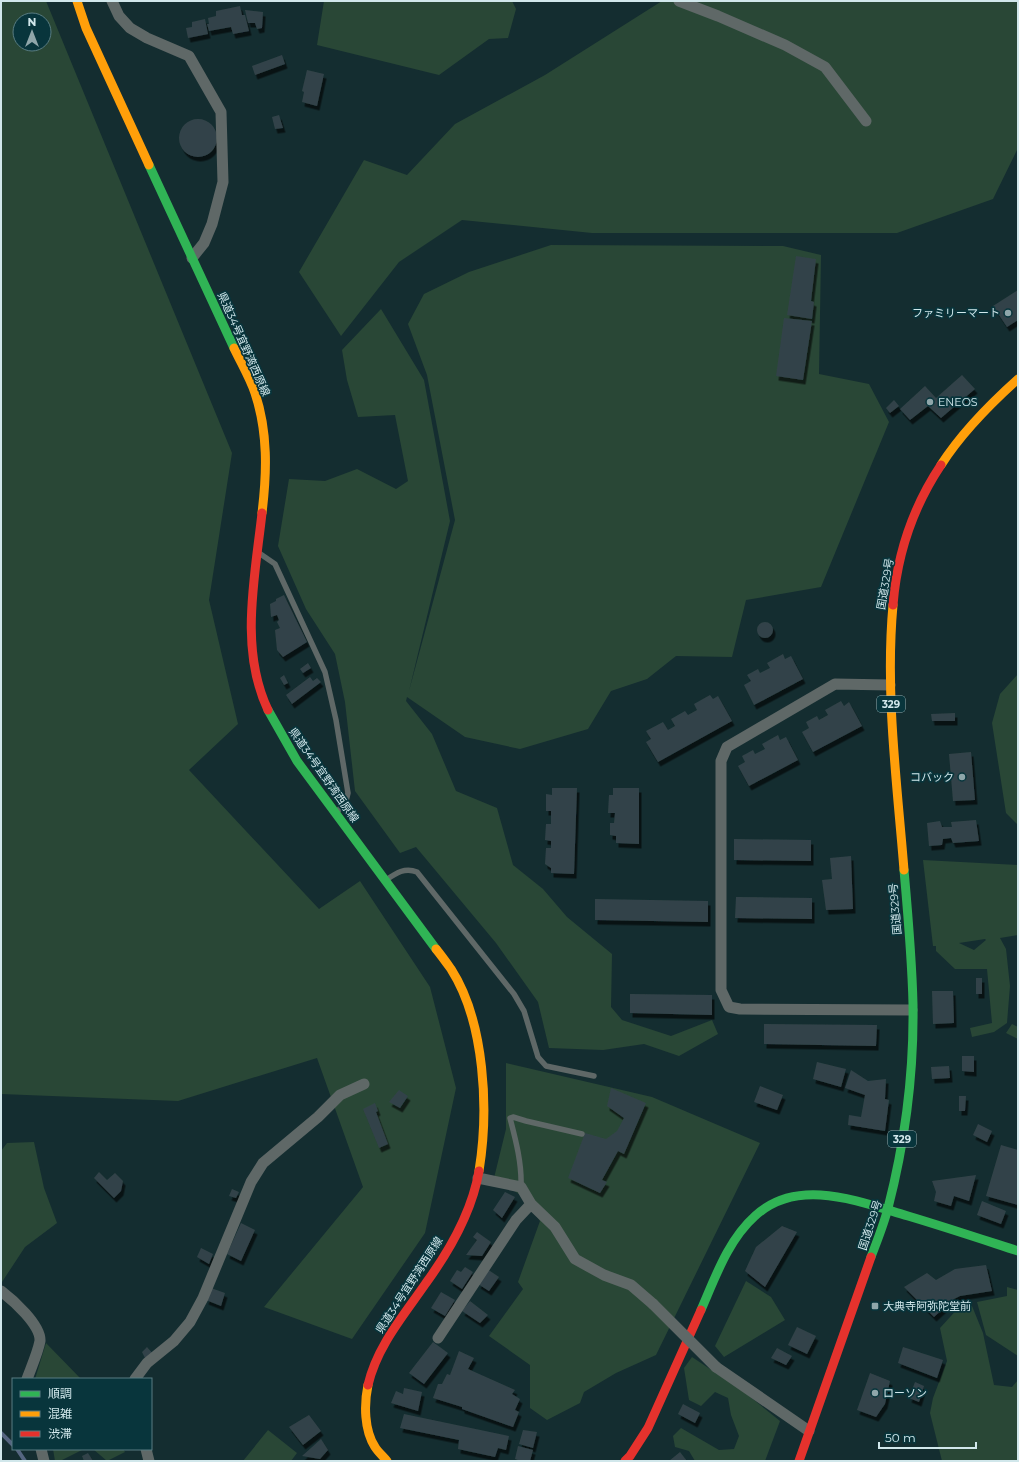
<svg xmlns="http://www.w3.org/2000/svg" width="1019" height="1462" viewBox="0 0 1019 1462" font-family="Montserrat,'Noto Sans JP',sans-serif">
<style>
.green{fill:#294736;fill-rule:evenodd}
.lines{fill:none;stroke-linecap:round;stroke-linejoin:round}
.stream{stroke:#556580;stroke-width:4}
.building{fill:#324348;filter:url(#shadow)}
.lane{stroke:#5f6867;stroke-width:5.5}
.street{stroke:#5f6867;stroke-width:11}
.fast{stroke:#30b455;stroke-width:9}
.slow{stroke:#ff9f0a;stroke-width:9}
.jam{stroke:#e5322d;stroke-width:9}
.street-bridge{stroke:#5f6867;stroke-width:11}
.poi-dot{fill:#8fa6aa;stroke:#08353c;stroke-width:1.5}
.labels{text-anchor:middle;stroke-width:3.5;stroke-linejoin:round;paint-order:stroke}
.shield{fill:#08353c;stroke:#95b2b6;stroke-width:1}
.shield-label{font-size:10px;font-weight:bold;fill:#d1e7eb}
.poi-label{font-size:11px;fill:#d1e7eb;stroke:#08353c;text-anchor:start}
.street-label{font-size:11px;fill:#d1e7eb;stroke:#08353c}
</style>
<defs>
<filter id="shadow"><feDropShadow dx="2.5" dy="4.5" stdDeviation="0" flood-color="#0009"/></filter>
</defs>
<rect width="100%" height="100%" fill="#142d30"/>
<path class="green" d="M1 1H46L232 453 209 600 238 724 189 770 319 909 360 881 430 987 456 1088 425 1233 352 1339 264 1307 363 1187 317 1058 178 1101 1 1094ZM20 20H44V44H20Z
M324 1H512L516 9 508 38 489 39 439 75 317 45Z
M662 1H1018V144L1017 150 993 199 897 233H592L462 220 399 262 341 336 299 272 364 160 407 175 455 124 545 75Z
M551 245 783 246 821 255 819 374 869 384 889 422 821 587 746 600 732 657 676 656 647 679 611 691 588 729 520 749 465 737 407 697 406 701 432 734 456 791 497 808 513 865 543 889 567 917 612 954 611 1007 622 1020 671 1036 712 1020 718 1034 679 1056 644 1044 603 1050 549 1048 538 1002 496 943 416 847 400 853 355 791 345 702 335 654 306 609 278 546 289 479 325 481 357 469 396 489 408 481 395 415 358 417 347 380 342 350 381 309 424 380 450 521 409 691 455 520 427 375 408 324 424 294 469 272Z
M1018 674V825L1006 813 992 723 1000 694Z
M923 860 1018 865V935L1000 938 1006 949 1010 986 1007 1023 994 1032 972 1037 970 1028 992 1023 987 969H955L936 951V946H933ZM986 940 974 950 959 943 985 939Z
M1012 1024 1018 1027V1039L1006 1033Z
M506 1063 652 1097 760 1143 656 1355 616 1373 584 1392 580 1403 547 1420 530 1408V1365L489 1336 523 1289 518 1282 540 1221 519 1194 494 1178 506 1129Z
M34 1142 44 1188 57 1223 25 1247 2 1282 1 1281V1151L7 1143Z
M746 1281 771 1297 785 1320 724 1357 715 1346Z
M1007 1287 1018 1290V1356L986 1335 977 1302 1007 1296Z
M961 1305 972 1306 983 1333 994 1385 1012 1387 1018 1380V1461H942L930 1413 933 1398 947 1361 940 1328Z
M46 1343 81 1379H35Z
M692 1357 743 1391 780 1421 765 1461H695L689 1451 675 1447 673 1436 681 1428 719 1450 734 1449 739 1436 731 1415 728 1398 715 1392 701 1406 689 1400 684 1368Z
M268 1430 297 1453 291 1461H243Z
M53 1449H84L60 1461H55Z
M93 1449H123L125 1452 107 1461Z"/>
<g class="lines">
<path class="stream" d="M1 1433 13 1445
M17 1449 25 1461"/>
</g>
<path class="building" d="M240 6 242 15H245L249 31 233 34 231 27 209 31 207 24H209L208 18 216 16V11Z
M245 10 263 12 262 28 257 29 255 23H248Z
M205 19 208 34 188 38 186 28 192 27V22Z
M282 55 285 64 255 75 252 66Z
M307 70 324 74 317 106 302 102 304 92 302 91Z
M279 115 283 128 275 129 272 117Z
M179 138a19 19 0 1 1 38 0a19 19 0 1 1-38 0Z
M796 256 816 259 811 301 814 302 812 319 787 315Z
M1018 290V320L1007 327 993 306Z
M784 318 812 321 803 380 776 376Z
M962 375 975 389 941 418 928 406 910 420 900 409 925 386 936 398Z
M894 400 899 406 890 413 886 408Z
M284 595 307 642 283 657 277 650 275 630 280 628 277 622 279 620 277 615 271 617 270 604 276 601V599Z
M757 630a8 8 0 1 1 16 0a8 8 0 1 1-16 0Z
M783 654 785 659 791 656 803 679 754 705 744 685 751 681 747 675 758 669 760 673 770 668 767 663Z
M308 663 311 668 303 673 300 669Z
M284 675 288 683 284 685 280 678Z
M310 677 313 681 317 678 321 682 292 704 286 695Z
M710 695 713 699 718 696 732 721 658 762 646 742 651 739 646 731 663 722 668 730 675 726 671 719 685 711 688 715 697 710 694 704Z
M841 701 844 706 849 702 862 726 813 752 802 732 809 728 806 722 817 716 819 720 828 715 825 710Z
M955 713V721H932L931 714Z
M778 735 780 740 786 737 798 760 749 786 738 766 745 762 742 756 753 750 755 754 765 749 762 744Z
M971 752 975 800 953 801 949 754Z
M552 788H577L574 874 551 873V868L545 864 546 848H551V841L545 840 546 824H551V811H546V794L552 795Z
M613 788H639V844L616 843V836L610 835V823H614L615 813H608L609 795H613Z
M976 820 979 841 953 843 951 838 943 839 942 845 929 846 927 823 940 821 942 827H952L951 822Z
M734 839 811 840V861L734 860Z
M851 856 853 909 826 910 822 880 832 879 830 858Z
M736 897 812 898V919L735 918Z
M595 899 708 901V922L595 920Z
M976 978H982V994H976Z
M932 991H953L954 1023 933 1024Z
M630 994 712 995V1015L630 1013Z
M764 1024 877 1025 876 1046 764 1044Z
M962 1056H974V1072L962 1071Z
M817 1062 846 1069 841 1087 813 1079Z
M949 1066 950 1078 932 1079 931 1067Z
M851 1070 868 1081 886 1079 885 1099 889 1100 885 1131 848 1125 849 1115 861 1117 865 1095 845 1088Z
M760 1086 783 1095 777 1110 754 1102Z
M611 1088 646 1103 624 1154 618 1151 602 1180 607 1182 600 1193 568 1178 585 1133 606 1139 617 1131 624 1118 607 1106Z
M399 1090 408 1096 400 1108 389 1102Z
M959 1096H966L965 1111H959Z
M375 1103 378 1111 376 1112 388 1144 379 1148 363 1109Z
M978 1124 992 1131 987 1142 973 1135Z
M1001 1145 1018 1150V1205L986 1196Z
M99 1172 107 1180 115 1173 123 1181 121 1191 114 1198 94 1178Z
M976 1175 969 1201 954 1196 951 1206 934 1201 936 1192 932 1181Z
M232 1189 239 1192 236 1198 229 1196Z
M505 1192 515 1197 502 1218 493 1210Z
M982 1201 1006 1211 1001 1224 977 1215Z
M241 1223 255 1230 241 1261 227 1254Z
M782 1226 797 1232 765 1287 745 1271 756 1247Z
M477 1232 491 1242 482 1256 466 1255 477 1240 473 1237Z
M201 1248 213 1254 209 1264 197 1257Z
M986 1265 992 1291 960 1296 954 1299 934 1317 904 1287 927 1273 936 1280 955 1269Z
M465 1267 473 1272 462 1289 450 1281 457 1270 461 1272Z
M487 1269 499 1277 489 1291 478 1284Z
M211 1288 225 1293 221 1306 206 1300Z
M441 1292 455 1300 445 1316 431 1308Z
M470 1301 488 1315 480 1323 462 1311Z
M797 1327 816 1336 807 1354 788 1345Z
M433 1342 448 1353 424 1384 409 1373Z
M147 1347 153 1354 145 1358 142 1352Z
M903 1347 943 1360 937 1378 898 1363Z
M777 1348 792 1356 786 1365 771 1358Z
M459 1351 474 1358 468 1369 515 1390 512 1394 520 1399 515 1410 519 1412 513 1427 462 1409V1407L433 1398 438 1384H442L447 1374 450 1375Z
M870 1373 890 1381 885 1404 876 1417 857 1410Z
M915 1382 924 1386 919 1402 909 1398Z
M404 1388 422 1392 418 1411 391 1403 396 1391 403 1394Z
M683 1404 700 1413 695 1423 678 1414Z
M404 1414 509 1436 506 1450 498 1448 495 1457 458 1449 459 1440 400 1428Z
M309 1415 321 1431 303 1445 289 1427Z
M523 1430 537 1432 533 1448 519 1444Z
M321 1439 328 1450 320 1459 302 1456Z
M518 1446 533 1450 530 1461H521L515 1459Z
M680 1452 687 1461H669Z
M88 1453 93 1461H84L82 1456Z"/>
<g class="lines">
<path class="lane" d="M259 553 275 564 325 672 336 720 348 793 346 801 337 812
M386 880C396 873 405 867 417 872L514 994 524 1011 538 1057 546 1066 594 1076
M521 1187C522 1164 516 1141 510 1118L513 1117 526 1121 582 1134"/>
<path class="street" d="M112 1 119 16 130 28 147 38 189 56 221 112 223 182 212 224 204 243 192 258
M679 1 718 16 785 45 825 67 866 121
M890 685 835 684 727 747 721 761V990L729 1007 740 1009 912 1010
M478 1178 521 1187 531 1204 555 1227 575 1259 604 1275 631 1285 653 1304
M1 1291C13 1300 41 1325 40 1341 38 1352 31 1368 27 1379
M438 1338 516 1220 531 1204
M716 1367 809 1431
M135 1379 147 1363 174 1341 190 1322 203 1298 251 1182 263 1163 318 1117 340 1095 364 1084
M41 1449 44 1461
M146 1449 149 1461"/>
<path class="fast" d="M149 165 234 348
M268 710 297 761 436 949
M871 1257C877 1241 884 1224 888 1208 905 1142 914 1072 913 1004 912 959 908 915 904 870
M701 1310C715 1278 728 1240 755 1216 798 1176 860 1202 908 1216 945 1227 981 1239 1018 1251"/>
<path class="slow" d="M77 1 86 28 149 165
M234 348C241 363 250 378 255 393 268 432 267 472 262 513
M941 465C962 432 989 405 1018 379
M893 605C885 693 897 782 904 870
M436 949C441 955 446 962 451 969 485 1022 489 1110 479 1171
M368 1385C364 1404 364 1430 375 1447 378 1452 383 1456 387 1461"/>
<path class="jam" d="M262 513C255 577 239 649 268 710
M893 605C897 555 913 507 941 465
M368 1385C377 1346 404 1315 426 1283 450 1250 472 1212 479 1171
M625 1461 630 1456 648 1428 701 1310
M799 1461 871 1257"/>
<path class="street-bridge" d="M653 1304 716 1367"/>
</g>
<g class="poi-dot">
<circle cx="1008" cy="313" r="4"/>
<circle cx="930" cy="402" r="4"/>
<circle cx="962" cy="777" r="4"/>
<rect x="871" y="1302" width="8" height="8" rx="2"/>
<circle cx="875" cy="1393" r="4"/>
</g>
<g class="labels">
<g class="shield">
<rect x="877" y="696" width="28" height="16" rx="3"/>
<rect x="888" y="1131" width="28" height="16" rx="3"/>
</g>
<g class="shield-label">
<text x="891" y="708">329</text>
<text x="902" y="1143">329</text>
</g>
<g class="poi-label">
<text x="1000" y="317" text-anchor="end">ファミリーマート</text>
<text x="938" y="406">ENEOS</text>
<text x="954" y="781" text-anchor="end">コバック</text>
<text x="883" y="1310">大典寺阿弥陀堂前</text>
<text x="883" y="1397">ローソン</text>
</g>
<g class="street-label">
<text transform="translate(244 344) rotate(66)" y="4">県道34号宜野湾西原線</text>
<text transform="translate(885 584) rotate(-80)" y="4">国道329号</text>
<text transform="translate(324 775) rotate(55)" y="4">県道34号宜野湾西原線</text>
<text transform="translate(895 909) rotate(-95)" y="4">国道329号</text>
<text transform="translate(870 1225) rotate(-72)" y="4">国道329号</text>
<text transform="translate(409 1285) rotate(-57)" y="4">県道34号宜野湾西原線</text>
</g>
</g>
<rect width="1019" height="1462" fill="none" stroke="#d1e7eb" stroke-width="4"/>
<rect x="12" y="1378" width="140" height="72" fill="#08353c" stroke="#587c82"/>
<rect x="20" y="1391" width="20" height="6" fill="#30b455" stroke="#587c82"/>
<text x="48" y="1398" font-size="12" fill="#d1e7eb">順調</text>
<rect x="20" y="1411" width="20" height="6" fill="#ff9f0a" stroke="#587c82"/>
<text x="48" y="1418" font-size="12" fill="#d1e7eb">混雑</text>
<rect x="20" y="1431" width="20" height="6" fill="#e5322d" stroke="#587c82"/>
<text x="48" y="1438" font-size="12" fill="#d1e7eb">渋滞</text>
<g transform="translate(32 32)"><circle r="19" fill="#08353c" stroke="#587c82"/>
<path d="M0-3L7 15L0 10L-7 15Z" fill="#8fa6aa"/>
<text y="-6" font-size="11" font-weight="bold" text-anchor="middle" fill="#d1e7eb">N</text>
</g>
<path d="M879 1442v6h97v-6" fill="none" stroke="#d1e7eb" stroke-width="2"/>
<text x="885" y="1442" font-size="12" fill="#d1e7eb" stroke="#08353c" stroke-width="3" paint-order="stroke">50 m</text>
</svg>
